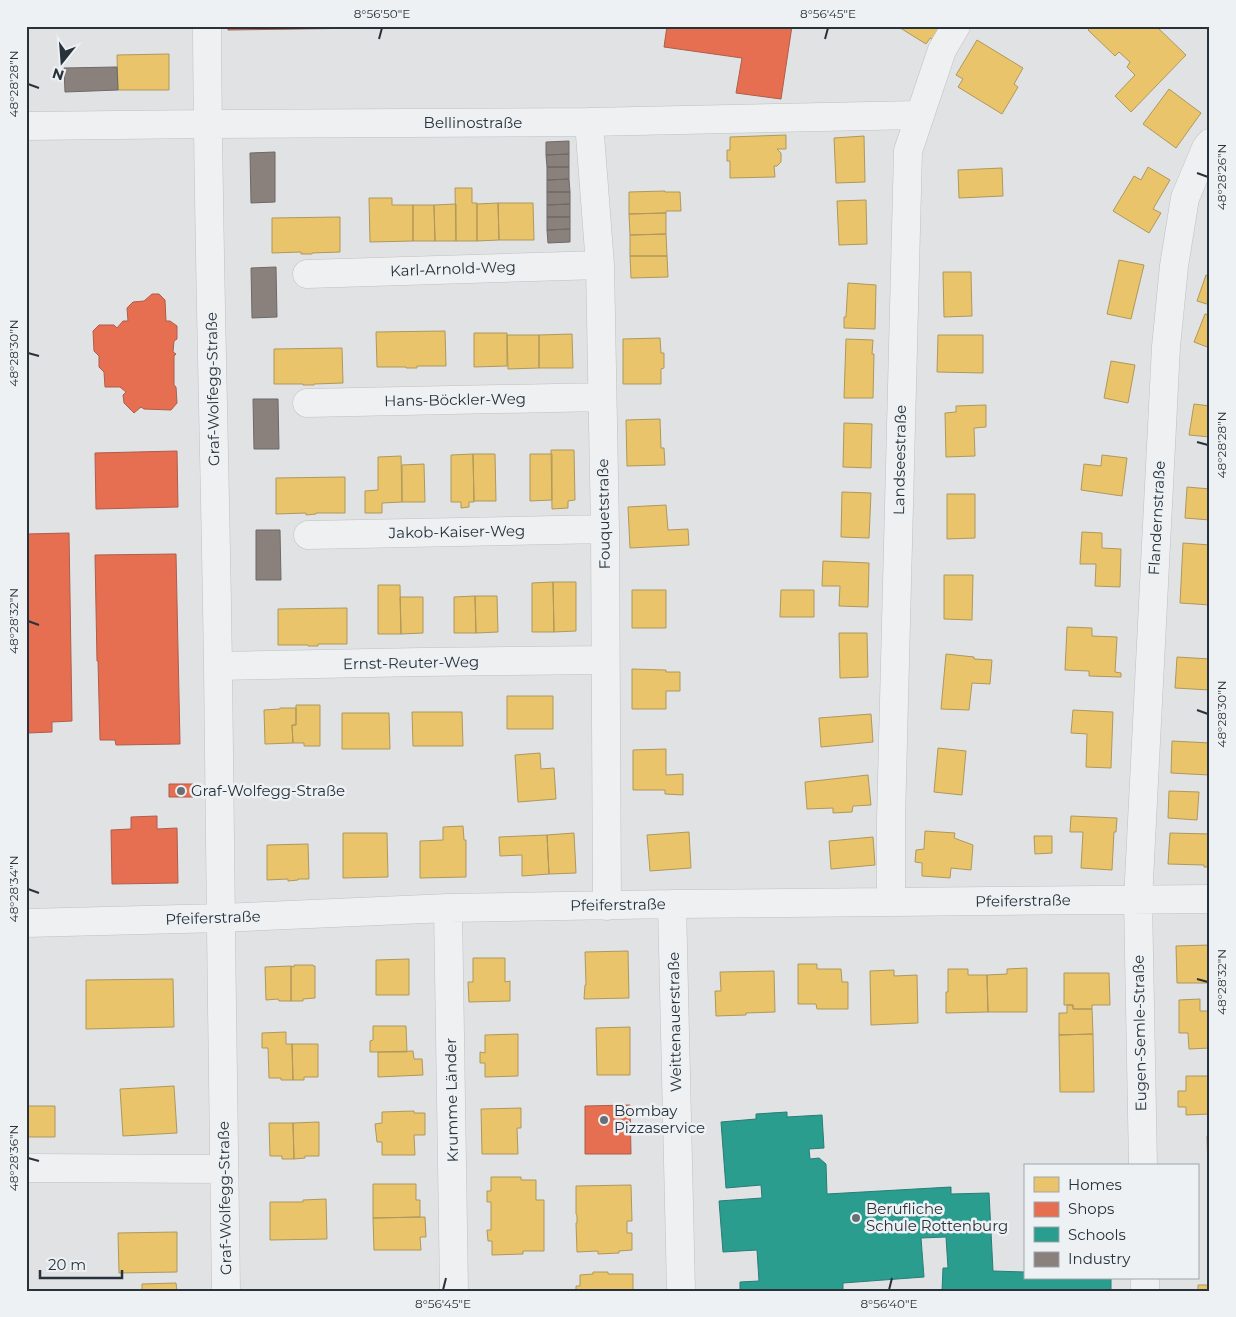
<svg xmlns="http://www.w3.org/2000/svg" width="1236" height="1317" viewBox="0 0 1236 1317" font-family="Montserrat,sans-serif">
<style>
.homes{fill:#e9c46a;stroke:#af985c}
.shops{fill:#e76f51;stroke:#ae5d4a}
.schools{fill:#2a9d8f;stroke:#297d76}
.industry{fill:#8a817c;stroke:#6d6968}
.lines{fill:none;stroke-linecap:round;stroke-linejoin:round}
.minor-casing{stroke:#bec0c2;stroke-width:29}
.minor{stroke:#eff0f1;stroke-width:28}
.ticks{fill:none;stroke:#28323b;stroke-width:2}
.poi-dot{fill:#687076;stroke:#edf1f4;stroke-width:2}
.labels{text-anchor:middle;stroke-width:5;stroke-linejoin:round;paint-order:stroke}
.street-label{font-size:15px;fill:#28323b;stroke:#edf1f4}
.poi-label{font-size:15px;fill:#28323b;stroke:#edf1f4;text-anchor:start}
.neatline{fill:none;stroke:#28323b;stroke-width:2}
.ticks-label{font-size:12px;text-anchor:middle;fill:#28323b}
</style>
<rect width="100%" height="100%" fill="#e0e2e4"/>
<path class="homes" d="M897 26H944L935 41 930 38 926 44Z
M1091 26H1156L1186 55 1131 112 1115 96 1135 75 1127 67 1130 62 1119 52 1115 56 1088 30Z
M977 40 1023 68 1014 84 1018 87 1002 114 958 87 963 79 956 75Z
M169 54V90H118L117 55Z
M1169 89 1201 113 1176 148 1143 124Z
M786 135V149H777L781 153V162L777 166H774L775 177 730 178V161H727V150H730V137Z
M864 136 865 182 836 183 834 138Z
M1148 167 1170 180 1153 209 1161 213 1149 233 1113 211 1134 176 1141 180Z
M1002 168 1003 196 959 198 958 170Z
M455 188H472V203H477V241H456Z
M665 191V192H680L681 211H666V213L629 214V192Z
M369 198H392V205H413V241L370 242Z
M866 200 867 244 839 245 837 201Z
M498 203H533L534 240H499Z
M498 203 499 240 477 241V204Z
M456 204V241H435L434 205Z
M413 205H434L435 241H413Z
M666 213V234L630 235 629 214Z
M340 217V252L312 253V254H301V252L272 253V218Z
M666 234 667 256H630V235Z
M630 256H667L668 277 631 278Z
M1119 260 1144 265 1131 319 1107 314Z
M943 272H971L972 316 944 317Z
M1206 275 1210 277V305L1197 301Z
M848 283 876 285 875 329 844 328V317H846Z
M1205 314 1210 315V348L1194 342Z
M445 331 446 366H417V368H406V367H377L376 332Z
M474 333H507V366L474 367Z
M572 334 573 368H539V335Z
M507 335H539V368L508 369Z
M938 335H983V373L937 372Z
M660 338 661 353H664V368L661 369V384H623V339Z
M846 339 873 340 872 354H874L873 398H844Z
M342 348 343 383 314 384V385H303V384H274V349Z
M1111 361 1135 365 1128 403 1104 398Z
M1194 404 1210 406V437L1189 435Z
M986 405V427L974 428 975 456 946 457 945 413 956 412V406Z
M660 419 661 448H664L665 465 627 466 626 420Z
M844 423 872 424 871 468 843 467Z
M551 450H574L575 500 568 501V508L552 509Z
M473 454H495L496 501H474Z
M473 454 474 502H469V507L461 508V502H451V455Z
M530 454H552V500L530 501Z
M1102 455 1127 458 1122 496 1081 490 1084 464 1101 466Z
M401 456 402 502 382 503V513H365V491L378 490V457Z
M424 464 425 502H402V465Z
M345 477V513H316V514L306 515V513L276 514V478Z
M1187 487 1210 489V520L1185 518Z
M842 492 871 493 869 538 841 537Z
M947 494H975V538L947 539Z
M666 505 668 530 688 529 689 545 630 548 628 507Z
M1082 532 1102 533V548L1121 549 1120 587 1095 586 1096 564H1080Z
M1183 543 1210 545V605L1180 603Z
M823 561 869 563 868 607 839 606 840 586H822Z
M944 575H973L972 620 944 619Z
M553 582H576V631L554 632Z
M553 582 554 632H532V583Z
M378 585H400L401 634H378Z
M632 590H666V628H632Z
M781 590H814V617H780Z
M475 596H497L498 632 476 633Z
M475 596 476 633H454V597Z
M400 597H423V633L401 634Z
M347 608V644H318V646H308V645H278V609Z
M1067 627 1092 628V636L1117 637 1115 672 1121 673V677L1089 676V671L1065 670Z
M839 633H867L868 677 840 678Z
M946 654 974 657V659L992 660 990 684 972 683 969 710 941 709Z
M1177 657 1210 659V690L1175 688Z
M632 669 666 670V672H680V691H666V709H632Z
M507 696H553V729H507Z
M296 705H320V746H304V743H293L292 725H296Z
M280 708H296V725H292L293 743 265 744 264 710 280 709Z
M1073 710 1113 712 1111 768 1086 767 1087 734 1071 733Z
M412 712H462L463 746H413Z
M342 713H389L390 749H342Z
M871 714 873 742 821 747 819 718Z
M1172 741 1210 743 1209 775 1171 773Z
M938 748 966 751 962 795 934 792Z
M666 749V775L683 774V795L665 794V790H633V750Z
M540 753 541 769 554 768 556 799 518 802 515 755Z
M868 775 871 805 853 806 852 812 833 813V808L807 809 805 782Z
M1169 791 1199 792 1197 820 1168 818Z
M1071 816 1117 818 1116 832H1114L1112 870 1081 868 1083 832H1070Z
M463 826 464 840H466V877L420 878V841L443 840V827Z
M925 831 955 833 954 838 973 845 971 870 951 868 950 878 922 876V863L915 862 916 850 924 849Z
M689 832 691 868 650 871 647 835Z
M343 833H387L388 877 343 878Z
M574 833 576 873 549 874 547 835Z
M1170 833 1210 834V867H1204V865L1168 864Z
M547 835 549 874 522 876V855L500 856 499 837Z
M1034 836H1052V853L1035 854Z
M873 837 875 865 831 869 829 841Z
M308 844 309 879H298V880L288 881V879L267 880V845Z
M1210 945V983H1177L1176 946Z
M628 951 629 998 584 999 585 985H586L585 952Z
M473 958H505V982L510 981V1001L469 1002 468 982H473Z
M409 959V995H376V960Z
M798 964H817V969H841L842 982H848V1009H817L816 1004H798Z
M294 965H313V966H315V998L303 999V1001H291V966L294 967Z
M291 966V1001H279L278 999 266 1000 265 967Z
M1027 968V1012H988L987 975 1007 974V969Z
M948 969H968V975H987L988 1012 946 1013V992H948Z
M894 970V976L917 975 918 1023 871 1025 870 971Z
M774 971 775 1012 746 1013V1015L716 1016 715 991H721L720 972Z
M1064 973H1109L1110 1005H1092V1009H1073V1005H1064Z
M173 979 174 1027 86 1029V980Z
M1200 999V1011H1210V1048L1189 1049 1188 1033H1179V1000Z
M1067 1005H1073V1009H1092L1093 1034 1059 1035V1013H1067Z
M373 1026H406L407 1052H370V1041L373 1040Z
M630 1027V1075H597L596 1028Z
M286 1032V1044H292L293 1080H281V1078H269L268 1048H262V1033Z
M518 1034V1076L485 1077V1063H480V1052L485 1053V1035Z
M1093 1034 1094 1092H1060L1059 1035Z
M292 1044H318V1077H304V1080H293Z
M413 1051 414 1059H422L423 1075 378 1077V1052Z
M1186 1076H1210V1114L1186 1115V1107H1178V1091H1186Z
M174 1086 177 1133 123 1136 120 1089Z
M26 1106H55V1137H26Z
M521 1108V1128H517L518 1154H482L481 1109Z
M414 1111V1113H425V1135H414L415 1155H382V1142H377L375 1124 382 1123V1112Z
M319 1122V1156H305V1158L294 1159 293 1123Z
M269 1123H293L294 1159H282V1156H270Z
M1207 1136H1210V1171H1208Z
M491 1177H521V1180H536V1200H544V1251H523V1254L492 1255V1241H488L487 1230H491V1202H487V1191H491Z
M373 1184H416V1200H420V1217L373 1218Z
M631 1185 632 1221H627V1233H632V1250L619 1251V1253L598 1254V1251L577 1252 576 1223H577V1215L576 1214V1186Z
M326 1199 327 1239 270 1240V1202H303V1200Z
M425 1217 426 1237H420L421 1250H374L373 1218Z
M177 1232V1272L119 1273 118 1233Z
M593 1272H608V1274H633V1291H576V1286H580V1275L593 1274Z
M176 1283 177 1291H142V1284Z
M1198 1285H1210V1291H1198Z"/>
<path class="shops" d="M228 26H437V27L228 30Z
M667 26H792L781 99 736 93 742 58 664 47Z
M152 294H159L165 300 166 321H170L177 326V339L174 341 173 352 176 354 174 356V385L176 387 177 403 171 410 144 409 141 407 134 413 124 403 123 395 126 392 120 387H105L104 372 99 367V356L94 351 93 331 99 325H114L117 328 123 321H128L127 308 133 302 144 301Z
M177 451 178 507 96 509 95 453Z
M69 533 72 721 52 722V732L28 733 26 732V534Z
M176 554 180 744 116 745 115 740H100L98 661H97L95 555Z
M169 784H193V797H169Z
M157 816V829L177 828 178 883 112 884 111 830 131 829V817Z
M630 1105 631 1154H585V1106Z"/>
<path class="schools" d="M787 1112V1117L822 1115 824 1148 809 1149 810 1159 819 1158 826 1164 827 1194 951 1187V1194L989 1193 993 1271 1025 1272V1278H1111V1291H942L943 1268H948L946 1237 921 1238 924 1277 843 1283V1291H740V1282L759 1281 757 1250 723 1252 719 1201 762 1198 761 1185 726 1188 721 1122 756 1119V1114Z"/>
<path class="industry" d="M117 67 118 90 65 92 64 68Z
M569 141V154L546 155V142Z
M275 152V202L251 203 250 153Z
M569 154V167H547L546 155Z
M547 167H569V179L547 180Z
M569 179 570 192H547V180Z
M547 192H570V204L547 205Z
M570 204V217H547V205Z
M547 217H570V229L547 230Z
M570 229V242L548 243 547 230Z
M276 267 277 317 252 318 251 268Z
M253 399H278L279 449H254Z
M256 530H280L281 580H256Z"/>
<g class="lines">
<defs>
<path id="minor" d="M207 26C208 240 215 454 218 668 221 876 222 1083 226 1291
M589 122 600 265 605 529 607 906
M26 126 208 124 589 122 919 115
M307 274 600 265
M307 403 602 397
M308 535 605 529
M218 666 422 662 605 660
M891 902V819L908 151 942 50 956 26
M672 904 681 1291
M448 908 454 1291
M26 923 221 918 448 908 672 904 1210 899
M1143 1166 1138 900 1166 347 1174 266 1185 198 1206 148 1210 143
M26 1168 224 1169
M1145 1278V1291"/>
</defs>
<use href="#minor" class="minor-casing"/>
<use href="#minor" class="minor"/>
</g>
<path class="ticks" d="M379 39 382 28M825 39 828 28M28 84 39 88M1197 173 1208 177M28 353 39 356M1197 442 1208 445M28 621 39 625M1197 710 1208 714M28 889 39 893M1197 979 1208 982M28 1158 39 1161M443 1290 446 1278M889 1290 892 1278"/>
<g class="poi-dot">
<circle cx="181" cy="791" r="5"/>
<circle cx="604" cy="1120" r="5"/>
<circle cx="856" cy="1218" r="5"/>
</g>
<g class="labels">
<g class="street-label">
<text x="473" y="128">Bellinostraße</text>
<text transform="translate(453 269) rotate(-2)" y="5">Karl-Arnold-Weg</text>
<text transform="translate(213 389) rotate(-91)" y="5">Graf-Wolfegg-Straße</text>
<text transform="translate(455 400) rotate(-1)" y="5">Hans-Böckler-Weg</text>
<text transform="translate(900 460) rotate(-89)" y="5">Landseestraße</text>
<text transform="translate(604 514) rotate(-91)" y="5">Fouquetstraße</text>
<text transform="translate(1157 518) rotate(-87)" y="5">Flandernstraße</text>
<text transform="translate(457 532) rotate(-1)" y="5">Jakob-Kaiser-Weg</text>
<text transform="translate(411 663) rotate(-1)" y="5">Ernst-Reuter-Weg</text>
<text transform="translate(1023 901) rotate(-1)" y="5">Pfeiferstraße</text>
<text transform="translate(618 905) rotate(-1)" y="5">Pfeiferstraße</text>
<text transform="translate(213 918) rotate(-2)" y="5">Pfeiferstraße</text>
<text transform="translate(675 1022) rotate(-91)" y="5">Weittenauerstraße</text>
<text transform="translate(1140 1033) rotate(-91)" y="5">Eugen-Semle-Straße</text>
<text transform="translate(452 1100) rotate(-91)" y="5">Krumme Länder</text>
<text transform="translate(225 1198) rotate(-91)" y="5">Graf-Wolfegg-Straße</text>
</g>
<g class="poi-label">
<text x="191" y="796">Graf-Wolfegg-Straße</text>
<text x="614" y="1116">Bombay<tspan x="614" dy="17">Pizzaservice</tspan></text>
<text x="866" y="1214">Berufliche<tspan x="866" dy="17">Schule Rottenburg</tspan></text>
</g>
</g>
<rect width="1236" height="1317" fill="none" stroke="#edf1f4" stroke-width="55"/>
<rect x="1024" y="1164" width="175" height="115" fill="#edf1f4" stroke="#9ea5aa"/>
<rect x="1034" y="1177" width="25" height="15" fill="#e9c46a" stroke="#9ea5aa"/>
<text x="1068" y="1190" font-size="15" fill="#28323b">Homes</text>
<rect x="1034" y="1202" width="25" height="15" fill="#e76f51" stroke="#9ea5aa"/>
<text x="1068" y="1214" font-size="15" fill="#28323b">Shops</text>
<rect x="1034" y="1227" width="25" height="15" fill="#2a9d8f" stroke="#9ea5aa"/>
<text x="1068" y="1240" font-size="15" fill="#28323b">Schools</text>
<rect x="1034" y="1252" width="25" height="15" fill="#8a817c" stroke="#9ea5aa"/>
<text x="1068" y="1264" font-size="15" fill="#28323b">Industry</text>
<g transform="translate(62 62) rotate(197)" stroke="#edf1f4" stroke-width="4" paint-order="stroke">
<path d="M0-4L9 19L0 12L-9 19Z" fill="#28323b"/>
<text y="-8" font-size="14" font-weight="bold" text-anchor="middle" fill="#28323b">N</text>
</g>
<path d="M40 1270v8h82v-8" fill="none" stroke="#28323b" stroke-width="2.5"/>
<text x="48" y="1270" font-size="15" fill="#28323b" stroke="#edf1f4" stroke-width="4" paint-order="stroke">20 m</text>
<rect x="28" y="28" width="1180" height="1262" class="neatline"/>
<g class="ticks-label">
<text x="382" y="18">8°56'50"E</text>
<text x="828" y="18">8°56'45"E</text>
<text transform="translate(14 84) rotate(-90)" y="4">48°28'28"N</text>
<text transform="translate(1222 177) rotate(-90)" y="4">48°28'26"N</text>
<text transform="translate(14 353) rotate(-90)" y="4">48°28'30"N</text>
<text transform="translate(1222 445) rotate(-90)" y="4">48°28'28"N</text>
<text transform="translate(14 621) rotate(-90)" y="4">48°28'32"N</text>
<text transform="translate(1222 714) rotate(-90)" y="4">48°28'30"N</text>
<text transform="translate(14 889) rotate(-90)" y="4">48°28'34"N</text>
<text transform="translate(1222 982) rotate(-90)" y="4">48°28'32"N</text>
<text transform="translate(14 1158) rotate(-90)" y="4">48°28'36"N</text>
<text x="443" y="1308">8°56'45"E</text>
<text x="889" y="1308">8°56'40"E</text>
</g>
</svg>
